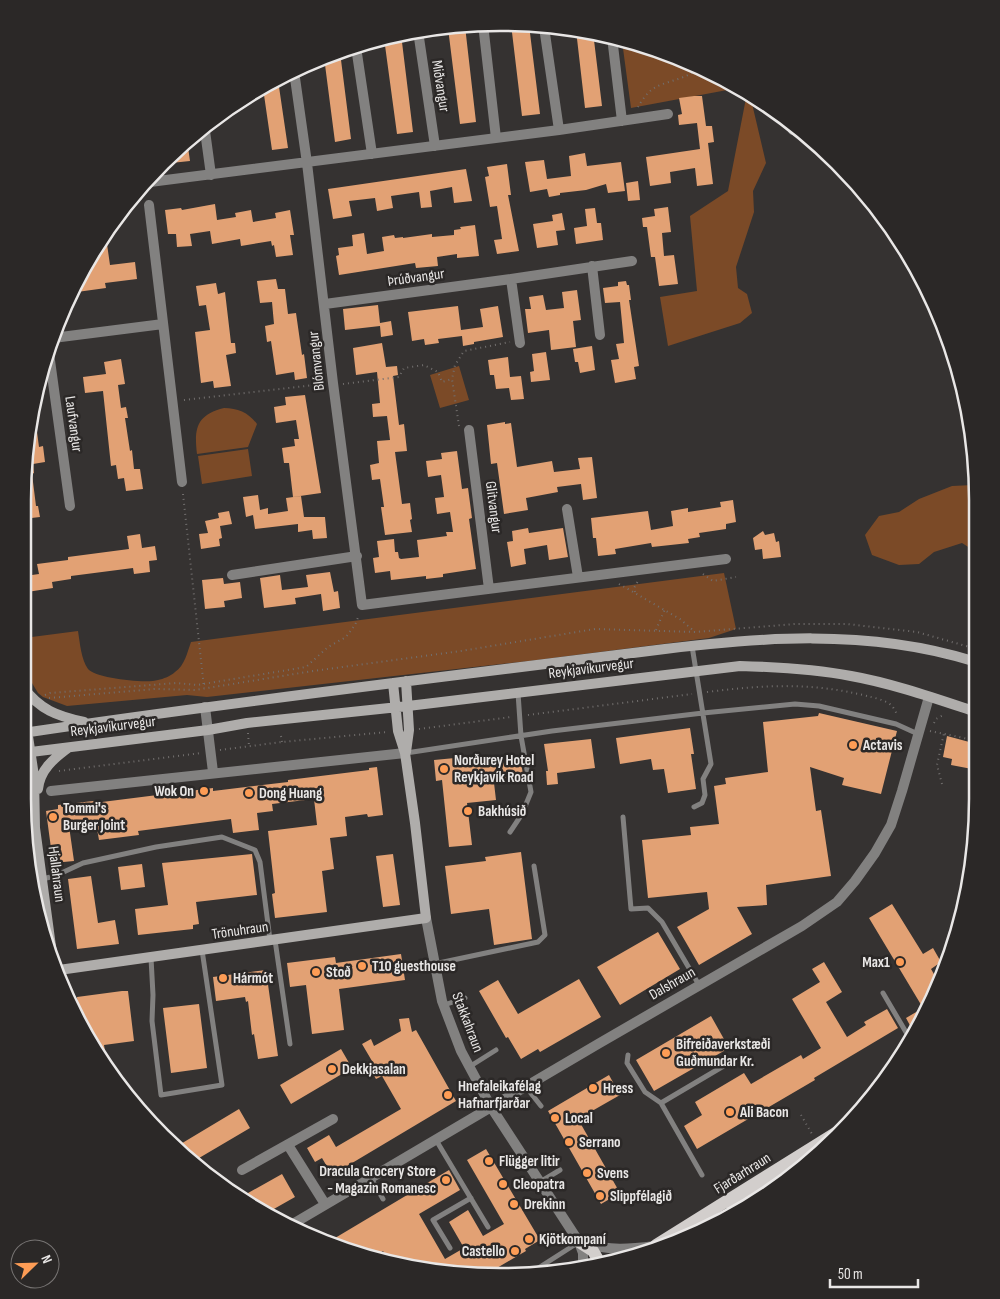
<svg xmlns="http://www.w3.org/2000/svg" width="1000" height="1299" viewBox="0 0 1000 1299" font-family="'Sofia Sans Condensed',sans-serif">
<style>
.green{fill:#7b4a27}
.building{fill:#e2a174}
.lines{fill:none;stroke-linecap:round;stroke-linejoin:round}
.path{stroke:#726f6e;stroke-width:2;stroke-dasharray:1 4;stroke-linecap:butt}
.lane{stroke:#828180;stroke-width:5}
.street{stroke:#828180;stroke-width:10}
.secondary{stroke:#afadab;stroke-width:10}
.primary{stroke:#d2cecc;stroke-width:12}
.poi-dot{fill:#fd9c55;stroke:#2b2827;stroke-width:2}
.labels{text-anchor:middle;stroke-width:5;stroke-linejoin:round;paint-order:stroke}
.street-label{font-size:15px;fill:#e9e7e6;stroke:#2b2827}
.poi-label{font-size:15px;font-weight:bold;fill:#e9e7e6;stroke:#2b2827;text-anchor:start}
.rim{fill:none;stroke:#e9e7e6;stroke-width:2.5}
</style>
<rect width="100%" height="100%" fill="#353231"/>
<path class="green" d="M622 41 683 59 738 88 631 108Z
M747 93 750 95 766 163 753 191 754 212 736 267 738 288 747 294 752 313 740 323 668 346 660 297 697 291 690 216 728 191Z
M459 366 469 400 440 408 430 375Z
M224 408C238 408 249 413 257 424L248 447 197 454C194 429 196 415 224 408Z
M248 449 252 476 202 484 198 456Z
M973 485V550L962 543 934 552 919 564 899 565 872 555 865 535 879 516 899 512 919 499 952 486Z
M724 573 736 629 709 638 529 661 207 697 187 695 67 706 43 697 38 693 32 683 24 638 78 631C80 643 81 659 88 669 95 678 146 684 158 680 163 679 171 676 175 672 185 665 187 653 191 642Z"/>
<path class="building" d="M511 24 529 25 540 114 522 116Z
M465 26 476 122 460 124 448 28Z
M576 30 593 32 602 106 585 108Z
M401 34 413 132 397 134 384 38Z
M340 52 351 139 335 142 324 57Z
M278 80 288 148 272 150 263 88Z
M694 96H702L706 126H712L714 142 708 143 713 184 697 186 695 168 670 172 671 183 650 186 646 157 700 149 697 123 679 125 678 115 682 114 679 98Z
M188 147 190 161 171 163 179 155Z
M585 153 587 166 621 162 625 191 608 193 606 184 586 190 560 193V195L549 197 547 189 530 192 525 162 544 160 547 179 571 176 569 156Z
M507 164 511 195H508L519 251 497 254 494 240 502 239 497 206 490 207 485 177 489 176 487 167Z
M466 169 472 201 454 203 452 187 430 191 432 207 421 208 419 192 391 196 393 208 377 211 375 198 349 201 352 216 333 219 328 189Z
M638 181 640 200 628 201 626 183Z
M215 204 217 220 236 217 235 213 251 210 253 222 276 218 275 213 290 210 294 235H290L293 255 276 257 274 245 272 246 271 241 241 246 240 239 212 244 210 231 190 234 192 246 177 247 176 234H168L165 210 181 208 182 210Z
M668 207 671 232 662 233 664 256 674 255 678 284 659 286 655 257H651L647 227H643L642 218 655 216 654 209Z
M595 208 597 223H601L603 240 576 244 574 228 587 226 585 209Z
M562 213 565 230 556 231 558 245 537 248 533 224 553 221 552 215Z
M475 225 479 256 457 258V254L437 257 438 266 416 268 415 263 339 275 336 256 339 255 338 248 353 246 352 235 364 233 367 254 384 251 382 237 394 235 395 238 403 237V238L432 234V237L454 235V230L461 229 460 227Z
M106 237 110 265 135 262 137 279 105 283 106 288 77 292Z
M276 279 278 289H285L288 314 296 313 302 355 304 354 307 378 295 380 294 372 276 375 271 341 267 342 265 326 274 324 272 302 260 303 257 281Z
M626 281 627 285H629L631 300H629L639 366 634 367 636 379 615 383 611 360 619 359 616 344 624 343 620 302 605 303 603 288 618 286V282Z
M216 283 218 294 225 292 231 343H235L236 353 226 355 231 386 214 388 213 381 201 383 195 332 210 330 206 305 199 306 196 286Z
M577 290 581 320 573 321 576 347 551 350 549 330 528 333 525 309H531L529 297 543 295 546 310 564 308 562 292Z
M378 305 380 323 391 321 393 335 381 337 380 326 345 330 343 309Z
M458 306 461 330 483 327 480 309 498 306 503 337 474 342V344L463 346 462 336 438 339 439 343 425 345 424 339 412 341 408 312Z
M382 343 386 367 397 366 398 375 393 376 399 425 404 424 407 451 395 452 402 504 410 503 412 519 410 520 412 532 385 535 381 507H384L380 479 372 480 370 465 379 463 377 441 390 440 387 416 373 417 372 404 380 403 377 372 356 375 353 348Z
M592 346 595 370 580 373 578 362H575L573 349Z
M546 352 550 380 531 382 530 372 534 371 532 354Z
M508 357 510 377 521 376 524 399 511 400 509 388 496 389 494 375H490L488 360Z
M121 359 125 384 118 385 121 408 126 407 128 418H125L130 451 132 450 134 469H140L143 489 126 491 124 478 118 479 116 465 111 466 103 391 85 393 83 377 106 374 104 362Z
M305 395 321 493 293 497 289 463H284L282 448 295 446 294 439H299L296 420 276 423 274 407 286 405 285 397Z
M34 417H35L39 447 43 446 45 462 33 464 34 473 32 474 36 506H38L40 517 23 519 24 469Z
M505 422V424L511 423 517 467 552 461 554 472 580 469 578 458 592 457 597 498 583 500 581 484 557 487 558 492 526 498 528 510 504 514 497 463 491 464 487 425Z
M457 451 462 489 468 488 472 518 469 519 476 569 443 574V577L426 579V576L391 580 390 571 375 573 373 558 379 557 377 541 394 539 395 552H398L399 558 401 559 419 557 417 540 447 536 446 532H453L450 512 437 514 435 498 444 497 441 475 428 477 426 461 442 459 441 453Z
M258 495 260 510 268 508V514L288 511 286 498 301 496 304 517H325L327 538 313 539 312 530 298 532V524L255 529 253 515 246 517 243 497Z
M733 500 736 522 726 524V529L699 533 700 537 688 539 689 543 652 547 651 543 615 549 616 554 598 556 596 538H593L591 518 648 511 651 530 673 526 671 511 688 508V512L721 507 720 502Z
M229 511 232 524 220 526 222 538 219 539 220 546 201 549 199 534 208 533 205 521 219 518 218 513Z
M528 528 529 533 563 528 568 557 549 560 547 545 524 549 526 564 511 567 507 542 513 541 512 531Z
M763 531 765 535 774 533 776 542 779 541 781 557 763 559 762 549 755 550 753 538Z
M140 534 142 548 155 546 157 560 149 561 150 572 134 574 133 568 71 576V579L52 582 53 588 27 592 25 576 39 574 37 564 68 560V557L129 549 127 536Z
M330 572 334 592 338 591 340 608 323 611 321 594 295 598 296 604 264 608 260 578 280 575 282 590 308 587 306 575Z
M223 578 224 584 240 582 242 598 224 601 225 607 205 609 202 580Z
M819 713 897 731 881 794 842 785 844 778 810 767 816 811 821 810 831 876 766 885 767 905 737 907 752 934 699 965 677 927 709 909 707 892 648 898 642 840 691 835 690 827 719 824 714 786 726 784 725 778 768 772 763 722 818 716Z
M690 728 694 754H691L696 789 668 793 664 769 653 770 651 759 620 764 616 738Z
M947 736 973 743 972 769 951 765 952 759 943 757Z
M591 739 595 768 557 773 558 784 547 785 546 771H548L544 744Z
M520 757 524 780 494 783 496 800 467 803 472 845 449 847 442 780 436 781 434 760 455 758 456 764Z
M377 767 383 815 368 817 367 814 345 817 347 836 330 838 334 869 322 871 327 912 275 918 272 894 275 893 268 831 317 825 314 799 272 804 273 811 257 813 259 830 233 833 231 819 138 831 139 835 99 840 96 823 69 826 74 861 53 863 46 811 58 809V805L102 800V802L213 788V791L288 782V780L369 770V768Z
M521 852 532 939 494 945 489 909 451 914 445 866 486 861 485 857Z
M252 854 257 895 196 902 199 924 193 925V929L138 935 135 909 168 905 162 863Z
M393 854 400 905 383 907 376 856Z
M142 864 145 887 121 890 118 867Z
M91 876 98 923 115 920 119 944 77 949 68 879Z
M892 904 923 954 933 948 941 962 931 969 938 981 913 1031 906 1018 923 1008 869 918Z
M658 932 680 969 620 1005 597 967Z
M401 954 405 980 339 989 344 1030 312 1034 306 985 290 987 287 963 335 957 336 963Z
M824 962 842 992 826 1002 847 1037 866 1025 864 1022 887 1009 898 1028 814 1078 815 1080 697 1149 684 1126 702 1115 695 1102 744 1073 751 1084 801 1055 803 1059 821 1048 792 999 820 982 812 969Z
M266 970 278 1056 258 1059 254 1034 252 1035 248 1001 246 1002 245 997 216 1001 213 977Z
M579 979 601 1017 540 1052 538 1049 521 1059 508 1037 506 1038 479 991 498 980 518 1014Z
M122 991H128L134 1041 104 1045 107 1064 87 1038 79 1021 77 997Z
M199 1004 207 1068 171 1073 163 1008Z
M711 1016 729 1048 654 1091 636 1060Z
M409 1018 412 1032 416 1030 456 1101 332 1175 322 1158 315 1162 307 1148 329 1135 336 1147 401 1109 382 1076 376 1079 367 1064 372 1061 362 1044 371 1039 374 1046 401 1031 399 1019Z
M341 1049 352 1068 291 1104 280 1085Z
M609 1075 620 1095 578 1119 620 1193 601 1204 548 1111Z
M239 1109 250 1128 194 1161 183 1153 179 1145Z
M486 1149 540 1240 525 1249 526 1251 485 1275 390 1262 383 1251 371 1258 330 1241 449 1170 460 1190 419 1214 445 1259 464 1248 449 1222 468 1210 483 1236 504 1224 467 1160Z
M282 1174 295 1197 265 1214 241 1197Z"/>
<g class="lines">
<path class="path" d="M638 107C642 100 648 91 656 87 669 80 689 79 698 67
M132 200 140 198
M343 384 399 377 404 368 424 365 438 372 442 382 452 379
M184 400 323 384
M459 426 452 379 455 365 464 351 510 342
M183 494 204 688
M703 574 713 581 736 577
M619 584 680 619 695 632
M635 592 634 588 638 581
M23 625 31 679
M656 630 665 609
M707 692C763 685 811 682 867 696 875 698 886 700 892 706 894 708 896 713 898 716
M45 695 50 693 176 683 197 685 306 667 328 647 346 637 355 625 359 615
M49 698 155 689 195 690 313 671 461 651 595 629 695 632 795 624H847L917 632 973 648
M528 715 692 694
M934 723 936 719 945 714
M419 729 511 717
M930 731 973 740
M248 733 249 746
M281 736 282 742
M220 750 282 742 387 732
M59 771 201 753
M942 784 937 765 944 733
M801 1115 812 1134"/>
<path class="lane" d="M692 646 711 764 703 779 705 795 702 803 694 807
M406 753 552 731 703 713 795 704 819 706 896 724 918 734
M623 817 631 909 648 908 662 922 699 985
M510 832 522 814 531 792 521 736 518 693
M42 879 55 876 83 863 156 847 222 837 255 850 260 862 270 940
M275 940 290 1044
M151 958 153 995 152 1021 161 1095 222 1085 202 950
M434 964 538 942 545 935 534 866
M883 993 910 1039
M444 1005 465 998
M628 1055 627 1063 645 1092 661 1103 702 1175
M469 1067 496 1050
M526 1087 541 1106
M661 1103 727 1064
M436 1140 488 1227
M371 1178 383 1199
M540 1182 560 1170
M450 1248 433 1220 471 1198
M532 1272 579 1242"/>
<path class="street" d="M483 24 496 138
M544 27 559 130
M418 31 435 146
M612 37 622 121
M356 47 372 154
M294 71 307 163 333 383 362 605 726 559
M788 122 793 130
M205 131 211 175
M150 182 559 130 668 114
M149 205 182 482
M592 266 600 335
M511 279 520 343
M325 304 511 279 632 261
M53 338 163 324
M48 346 70 506
M469 430 489 589
M567 509 578 577
M232 575 357 556
M205 707 213 772
M51 791 405 753
M426 918 442 1001 461 1051 491 1107 579 1242 583 1253V1266
M288 1145 325 1204
M242 1170 333 1119
M291 1225 598 1044 802 926 837 902 855 881 875 853 891 825 902 791 929 697
M585 1243C609 1251 630 1249 655 1246"/>
<path class="secondary" d="M23 687C40 710 57 716 84 722
M23 703 34 776 35 828 52 954
M23 733C183 709 344 689 505 669 553 663 601 657 649 651 757 637 868 628 973 661
M406 752 409 730 406 681
M23 753 208 730 247 723 408 706 740 666C777 667 815 669 851 676 891 683 934 698 973 711
M38 789C40 770 53 759 68 748
M23 793 28 812 34 825
M59 970 426 918 415 823 405 753 398 731 393 683"/>
<path class="primary" d="M732 1211 797 1170
M579 1242 593 1251 600 1263
M656 1245 845 1127"/>
</g>
<g class="poi-dot">
<circle cx="853" cy="745" r="5"/>
<circle cx="444" cy="769" r="5"/>
<circle cx="204" cy="791" r="5"/>
<circle cx="249" cy="793" r="5"/>
<circle cx="468" cy="811" r="5"/>
<circle cx="53" cy="817" r="5"/>
<circle cx="900" cy="962" r="5"/>
<circle cx="362" cy="966" r="5"/>
<circle cx="316" cy="972" r="5"/>
<circle cx="223" cy="978" r="5"/>
<circle cx="666" cy="1053" r="5"/>
<circle cx="332" cy="1069" r="5"/>
<circle cx="593" cy="1088" r="5"/>
<circle cx="448" cy="1095" r="5"/>
<circle cx="730" cy="1112" r="5"/>
<circle cx="555" cy="1118" r="5"/>
<circle cx="569" cy="1142" r="5"/>
<circle cx="489" cy="1161" r="5"/>
<circle cx="587" cy="1173" r="5"/>
<circle cx="446" cy="1180" r="5"/>
<circle cx="503" cy="1184" r="5"/>
<circle cx="600" cy="1196" r="5"/>
<circle cx="514" cy="1204" r="5"/>
<circle cx="529" cy="1239" r="5"/>
<circle cx="515" cy="1251" r="5"/>
</g>
<g class="labels">
<g class="street-label">
<text transform="translate(441 86) rotate(81)" y="5">Miðvangur</text>
<text transform="translate(416 277) rotate(-8)" y="5">Þrúðvangur</text>
<text transform="translate(316 361) rotate(-96)" y="5">Blómvangur</text>
<text transform="translate(74 424) rotate(82)" y="5">Laufvangur</text>
<text transform="translate(494 507) rotate(83)" y="5">Glitvangur</text>
<text transform="translate(591 668) rotate(-7)" y="5">Reykjavíkurvegur</text>
<text transform="translate(113 726) rotate(-7)" y="5">Reykjavíkurvegur</text>
<text transform="translate(57 874) rotate(83)" y="5">Hjallahraun</text>
<text transform="translate(240 930) rotate(-8)" y="5">Trönuhraun</text>
<text transform="translate(672 983) rotate(-30)" y="5">Dalshraun</text>
<text transform="translate(468 1022) rotate(69)" y="5">Stakkahraun</text>
<text transform="translate(742 1173) rotate(-32)" y="5">Fjarðarhraun</text>
</g>
<g class="poi-label">
<text x="863" y="750">Actavis</text>
<text x="454" y="765">Norðurey Hotel<tspan x="454" dy="17">Reykjavík Road</tspan></text>
<text x="194" y="796" text-anchor="end">Wok On</text>
<text x="259" y="798">Dong Huang</text>
<text x="63" y="813">Tommi's<tspan x="63" dy="17">Burger Joint</tspan></text>
<text x="478" y="816">Bakhúsið</text>
<text x="890" y="967" text-anchor="end">Max1</text>
<text x="372" y="971">T10 guesthouse</text>
<text x="326" y="977">Stoð</text>
<text x="233" y="983">Hármót</text>
<text x="676" y="1049">Bifreiðaverkstæði<tspan x="676" dy="17">Guðmundar Kr.</tspan></text>
<text x="342" y="1074">Dekkjasalan</text>
<text x="458" y="1091">Hnefaleikafélag<tspan x="458" dy="17">Hafnarfjarðar</tspan></text>
<text x="603" y="1093">Hress</text>
<text x="740" y="1117">Ali Bacon</text>
<text x="565" y="1123">Local</text>
<text x="579" y="1147">Serrano</text>
<text x="499" y="1166">Flügger litir</text>
<text x="436" y="1176" text-anchor="end">Dracula Grocery Store<tspan x="436" dy="17">- Magazin Romanesc</tspan></text>
<text x="597" y="1178">Svens</text>
<text x="513" y="1189">Cleopatra</text>
<text x="610" y="1201">Slippfélagið</text>
<text x="524" y="1209">Drekinn</text>
<text x="539" y="1244">Kjötkompaní</text>
<text x="505" y="1256" text-anchor="end">Castello</text>
</g>
</g>
<path d="M0 0H1000V1299H0ZM500 31H500A469 469 0 0 1 969 500V799A469 469 0 0 1 500 1268H500A469 469 0 0 1 31 799V500A469 469 0 0 1 500 31Z" fill="#2b2827" fill-rule="evenodd"/>
<path class="rim" d="M500 31H500A469 469 0 0 1 969 500V799A469 469 0 0 1 500 1268H500A469 469 0 0 1 31 799V500A469 469 0 0 1 500 31Z"/>
<g transform="translate(35 1264) rotate(67)"><circle r="24" fill="#2b2827" stroke="#777473"/>
<path d="M0-4L9 19L0 12L-9 19Z" fill="#fd9c55"/>
<text y="-8" font-size="14" font-weight="bold" text-anchor="middle" fill="#e9e7e6">N</text>
</g>
<path d="M830 1279v8h88v-8" fill="none" stroke="#e9e7e6" stroke-width="2.5"/>
<text x="838" y="1279" font-size="15" fill="#e9e7e6" stroke="#2b2827" stroke-width="4" paint-order="stroke">50 m</text>
</svg>
